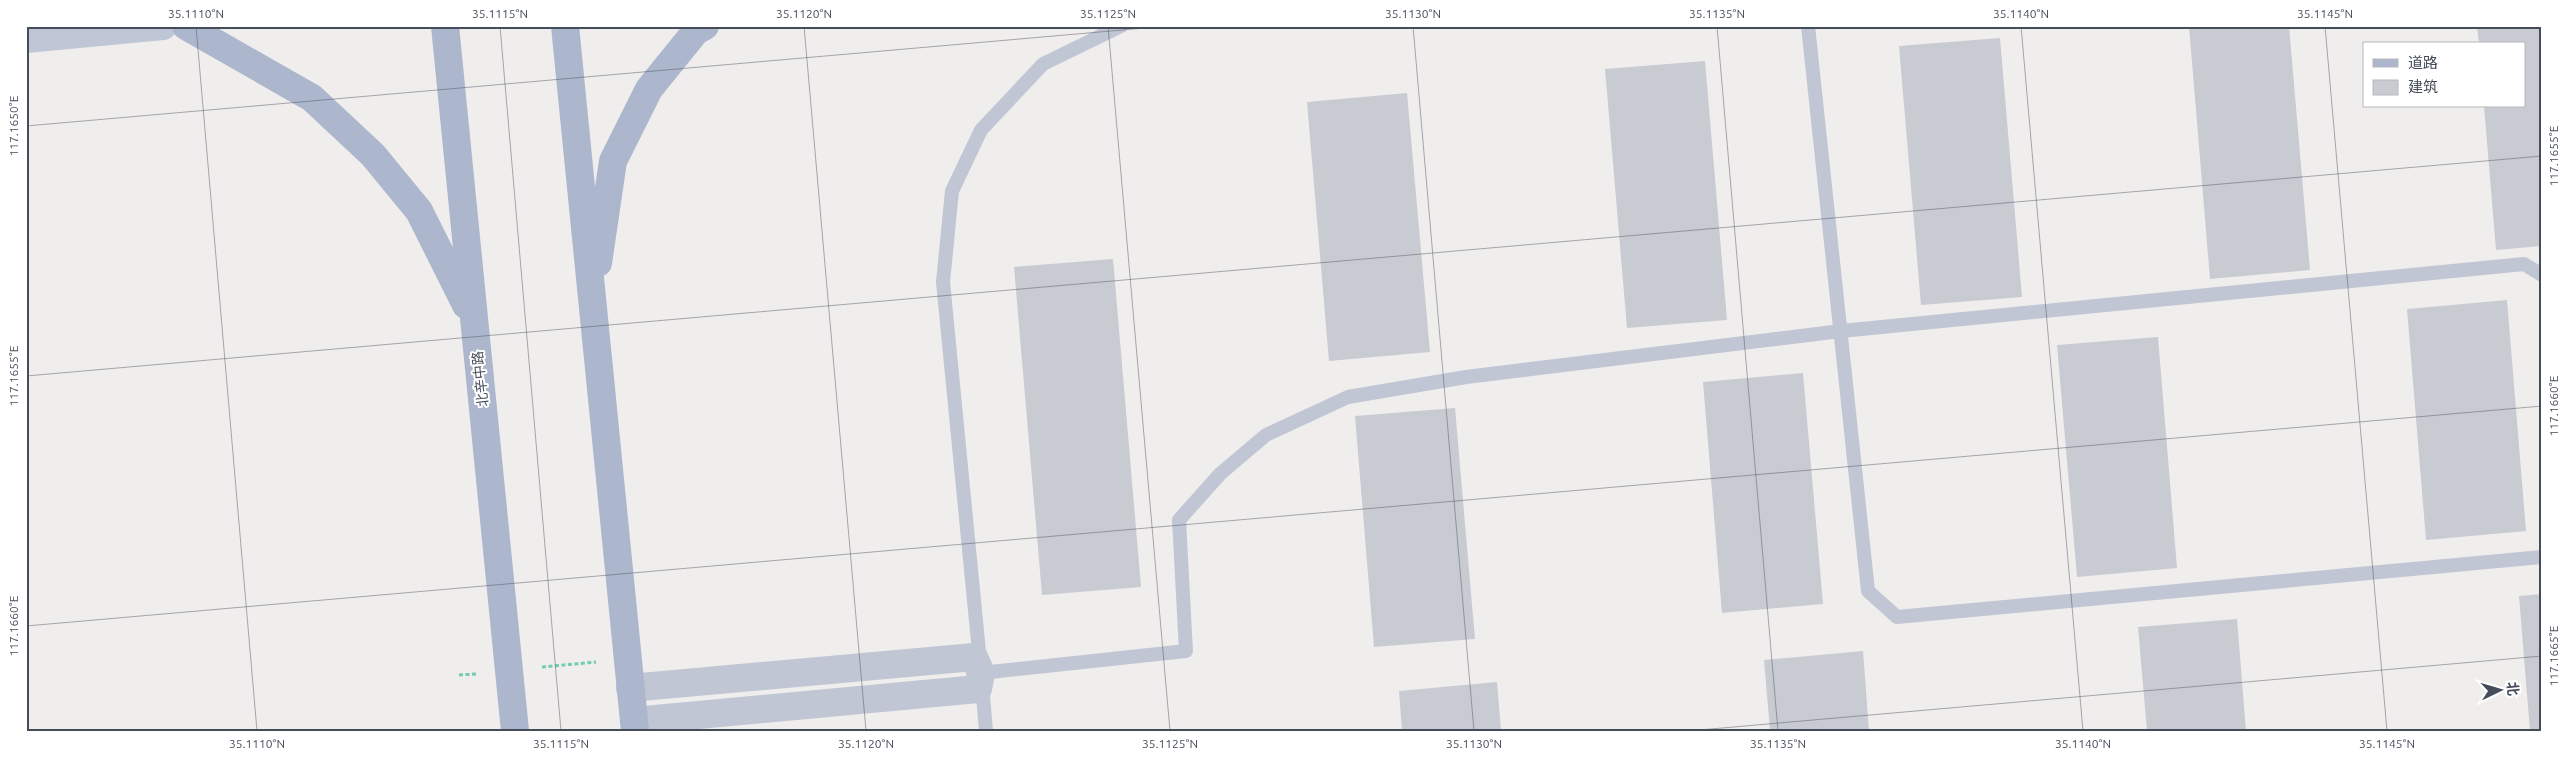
<svg xmlns="http://www.w3.org/2000/svg" width="2568" height="757" viewBox="0 0 2568 757" font-family="Ubuntu,'Noto Sans SC',sans-serif">
<style>
.building{fill:#c9cbd3}
.lines{fill:none;stroke-linecap:round;stroke-linejoin:round}
.path{stroke:#71cdaf;stroke-width:3;stroke-dasharray:4 2.5;stroke-linecap:butt}
.service{stroke:#c0c6d3;stroke-width:14}
.minor{stroke:#c0c6d3;stroke-width:28}
.secondary{stroke:#bfc6d6;stroke-width:28}
.primary{stroke:#acb7cd;stroke-width:28}
.ticks{fill:none;stroke:#454d5a;stroke-width:1;stroke-opacity:0.45}
.labels{text-anchor:middle;stroke-width:4;stroke-linejoin:round;paint-order:stroke}
.street-label{font-size:14px;fill:#454d5a;stroke:#fff}
.neatline{fill:none;stroke:#454d5a;stroke-width:2}
.ticks-label{font-size:12px;text-anchor:middle;fill:#454d5a}
</style>
<rect width="100%" height="100%" fill="#f0eded"/>
<path class="building" d="M2189 26H2289L2310 270 2210 279Z
M2477 26H2542V246L2496 250 2484 106H2524V44H2479Z
M2000 38 2022 297 1921 305 1899 46Z
M1705 61 1727 320 1627 328 1605 69Z
M1407 93 1430 352 1329 361 1307 102Z
M1113 259 1141 587 1042 595 1014 267Z
M2507 300 2526 531 2426 540 2407 309Z
M2158 337 2177 568 2077 577 2057 345Z
M1803 373 1823 604 1722 613 1703 382Z
M1455 408 1475 639 1374 647 1355 416Z
M2542 594V731H2530L2519 596Z
M2237 619 2246 731H2147L2138 627Z
M1863 651 1869 731H1770L1764 660Z
M1497 682 1501 731H1402L1399 691Z"/>
<g class="lines">
<path class="path" d="M542 667 596 662
M459 675 476 674"/>
<path class="service" d="M1808 26 1868 591 1897 617 2542 557
M980 662 943 282 952 191 981 130 1043 64 1121 26
M981 673 1186 651 1179 520 1220 474 1266 435 1348 397 1466 377 1841 331 2524 264 2542 275
M982 684 986 731"/>
<path class="minor" d="M630 688 974 657 981 673 978 689 634 721"/>
<path class="secondary" d="M26 39 163 26"/>
<path class="primary" d="M186 26 312 98 373 155 419 211 466 305
M445 26 515 731
M565 26 635 731
M598 263 613 161 649 89 696 31 705 26"/>
</g>
<path class="ticks" d="M196 26 257 731M500 26 561 731M804 26 866 731M1108 26 1170 731M1413 26 1474 731M1717 26 1778 731M2021 26 2083 731M2325 26 2387 731M26 126 1168 26M26 376 2542 156M26 626 2542 406M1688 731 2542 656"/>
<g class="labels">
<g class="street-label">
<text transform="translate(480 379) rotate(-96)" y="5">北辛中路</text>
</g>
</g>
<rect width="2568" height="757" fill="none" stroke="#ffffff" stroke-width="55"/>
<rect x="2363" y="42" width="162" height="65" fill="#ffffff" stroke="#b5b8bd"/>
<rect x="2373" y="59" width="25" height="8" fill="#acb7cd" stroke="#b5b8bd"/>
<text x="2408" y="68" font-size="15" fill="#454d5a">道路</text>
<rect x="2373" y="80" width="25" height="15" fill="#c9cbd3" stroke="#b5b8bd"/>
<text x="2408" y="92" font-size="15" fill="#454d5a">建筑</text>
<g transform="translate(2500 690) rotate(85)" stroke="#ffffff" stroke-width="4" paint-order="stroke">
<path d="M0-4L9 19L0 12L-9 19Z" fill="#454d5a"/>
<text y="-8" font-size="14" font-weight="bold" text-anchor="middle" fill="#454d5a">北</text>
</g>
<rect x="28" y="28" width="2512" height="702" class="neatline"/>
<g class="ticks-label">
<text x="196" y="18">35.1110°N</text>
<text x="500" y="18">35.1115°N</text>
<text x="804" y="18">35.1120°N</text>
<text x="1108" y="18">35.1125°N</text>
<text x="1413" y="18">35.1130°N</text>
<text x="1717" y="18">35.1135°N</text>
<text x="2021" y="18">35.1140°N</text>
<text x="2325" y="18">35.1145°N</text>
<text transform="translate(14 126) rotate(-90)" y="4">117.1650°E</text>
<text transform="translate(2554 156) rotate(-90)" y="4">117.1655°E</text>
<text transform="translate(14 376) rotate(-90)" y="4">117.1655°E</text>
<text transform="translate(2554 406) rotate(-90)" y="4">117.1660°E</text>
<text transform="translate(14 626) rotate(-90)" y="4">117.1660°E</text>
<text transform="translate(2554 656) rotate(-90)" y="4">117.1665°E</text>
<text x="257" y="748">35.1110°N</text>
<text x="561" y="748">35.1115°N</text>
<text x="866" y="748">35.1120°N</text>
<text x="1170" y="748">35.1125°N</text>
<text x="1474" y="748">35.1130°N</text>
<text x="1778" y="748">35.1135°N</text>
<text x="2083" y="748">35.1140°N</text>
<text x="2387" y="748">35.1145°N</text>
</g>
</svg>
